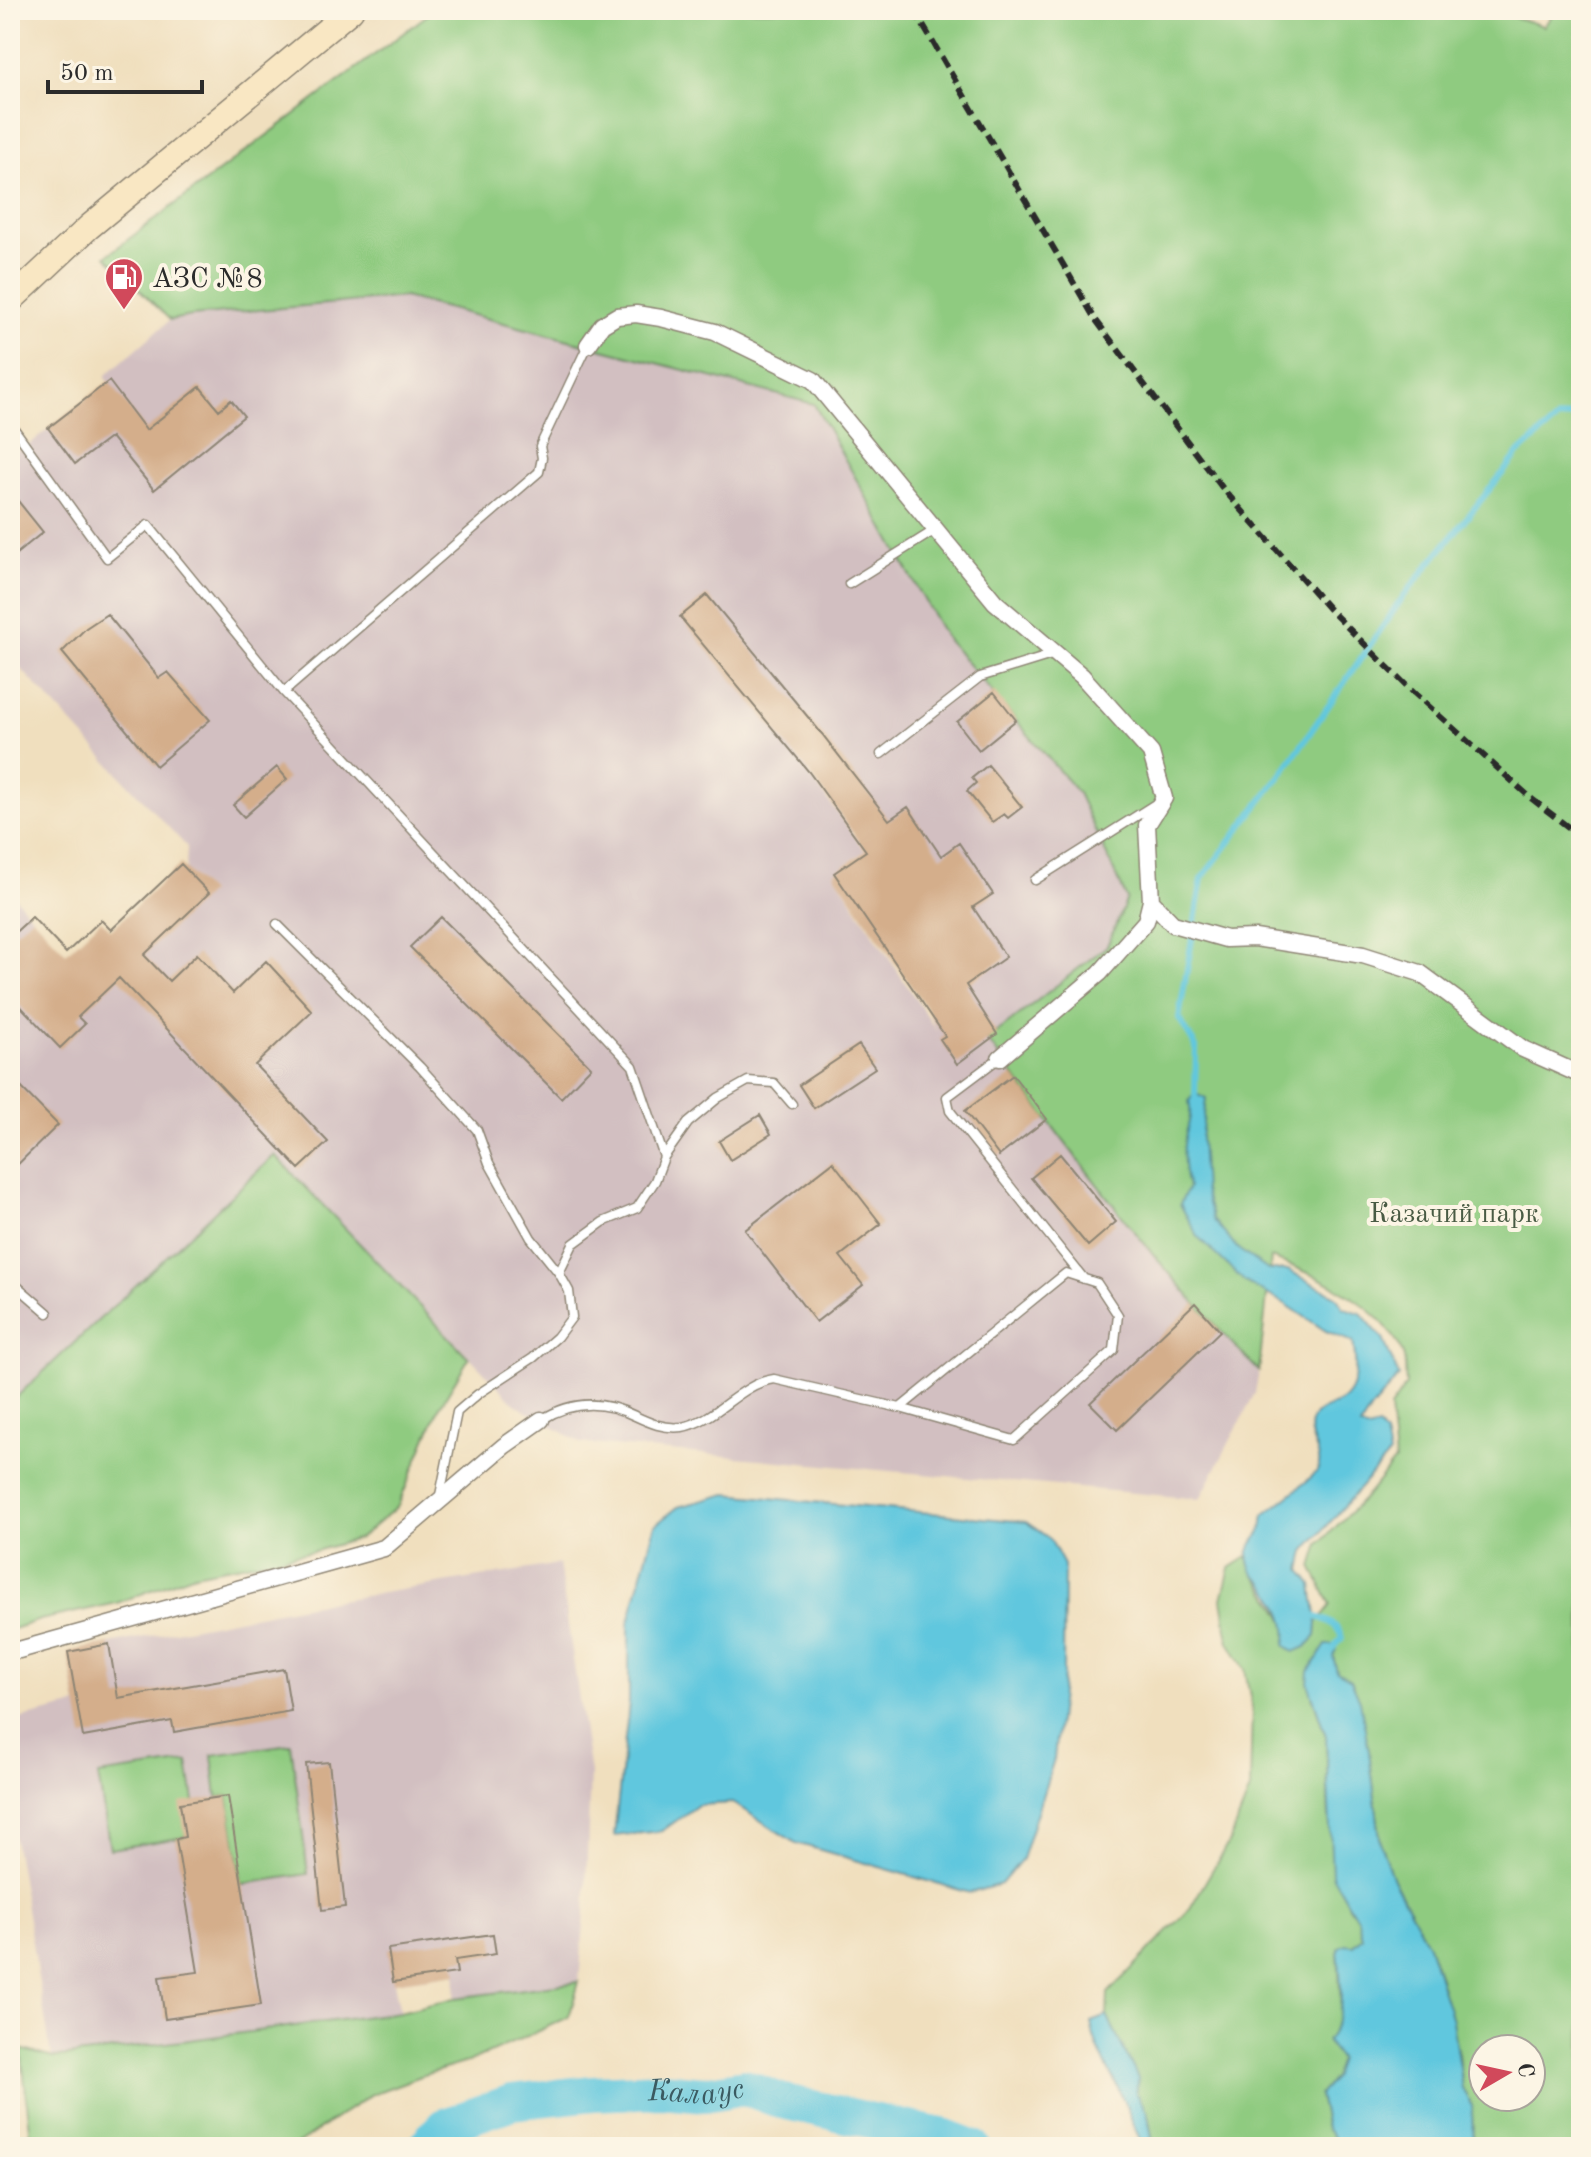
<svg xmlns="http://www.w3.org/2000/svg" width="1591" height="2157" viewBox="0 0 1591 2157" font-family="'Old Standard TT',serif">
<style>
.industrial{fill:#d2bfc1;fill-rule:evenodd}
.green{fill:#8fcb80;stroke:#5d7b56;stroke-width:2;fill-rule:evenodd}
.water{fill:#61c7de;stroke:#467984;stroke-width:2}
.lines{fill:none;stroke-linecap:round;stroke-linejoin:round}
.stream{stroke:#61c7de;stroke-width:6}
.river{stroke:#61c7de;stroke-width:36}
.building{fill:#d4ae8b}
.lane-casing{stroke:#8e8574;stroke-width:11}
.street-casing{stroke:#8e8574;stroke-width:19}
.secondary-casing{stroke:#8e8574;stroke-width:27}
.lane{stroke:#fff;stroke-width:8}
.street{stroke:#fff;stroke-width:16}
.secondary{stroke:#f9e7c3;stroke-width:24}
.rail{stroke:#2b2b2b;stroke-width:6;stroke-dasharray:12 6;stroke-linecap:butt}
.labels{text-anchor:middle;stroke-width:8;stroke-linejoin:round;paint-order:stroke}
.poi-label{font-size:28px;fill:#2b2b2b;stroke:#fcf5e5;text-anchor:start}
.park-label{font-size:28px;fill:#495b44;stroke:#fcf5e5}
.water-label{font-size:30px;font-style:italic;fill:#3b5a61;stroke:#fcf5e5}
</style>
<rect width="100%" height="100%" fill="#fcf5e5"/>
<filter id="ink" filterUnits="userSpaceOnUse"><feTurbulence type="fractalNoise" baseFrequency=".0125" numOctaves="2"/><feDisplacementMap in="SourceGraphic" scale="16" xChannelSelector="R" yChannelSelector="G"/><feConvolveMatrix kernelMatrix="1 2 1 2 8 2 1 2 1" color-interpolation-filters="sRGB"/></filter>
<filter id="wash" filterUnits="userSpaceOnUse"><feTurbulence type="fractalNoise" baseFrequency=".006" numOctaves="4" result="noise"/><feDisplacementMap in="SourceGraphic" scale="32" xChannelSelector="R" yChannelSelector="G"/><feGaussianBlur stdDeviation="1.8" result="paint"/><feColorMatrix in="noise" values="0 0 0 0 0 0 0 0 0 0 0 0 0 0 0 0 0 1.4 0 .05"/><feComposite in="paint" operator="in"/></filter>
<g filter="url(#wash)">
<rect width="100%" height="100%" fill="#f0dfbe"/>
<path class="industrial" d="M404 297 814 403 945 637 1078 793 1127 899 1107 946 997 1034 981 1010 941 1039 957 1064 987 1040 1047 1119 1195 1303 1259 1371 1255 1393 1200 1499 581 1443 515 1404 276 1156 10 1403V995L78 1017 119 978 299 1169 327 1142 255 1065 312 1011 266 962 207 1017 197 955 169 981 144 955 209 893 186 869 187 847 10 657V503L15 498 14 468 10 463V456L18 449 21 451 109 382 105 376 170 320 192 316ZM231 400 244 416 172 462 178 471 154 490 121 450 219 410ZM835 751 889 820 908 808 941 856 959 844 993 893 973 907 1006 958 928 1011 937 1032 834 873 865 851 808 773Z
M10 891 32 917 10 937Z
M559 1564 590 1773 585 1912 579 1982 455 1998 456 1973 394 1982 400 2012 52 2058 10 1815V1721L77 1705 68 1652 309 1605Z"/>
<path class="green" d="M434 10H1508L1507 15 1544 26 1556 10H1581V2147H1473L1472 2106 1462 2089 1458 2054 1439 1977 1428 1945 1393 1879 1381 1846 1369 1751 1351 1680 1337 1673 1333 1656 1337 1645 1312 1696 1326 1736 1329 1820 1349 1906 1358 1920 1362 1937 1353 1945 1338 1948 1341 2010 1336 2030 1340 2060 1334 2077 1319 2095 1326 2128 1340 2147H1158L1152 2138 1147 2111 1136 2094 1137 2078 1107 2016 1108 1993 1189 1910 1230 1840 1250 1790 1252 1708 1245 1669 1229 1642 1222 1599 1230 1568 1247 1557C1256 1584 1279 1603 1289 1630L1316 1636 1317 1623 1331 1605 1312 1567 1319 1544 1369 1493 1395 1461 1390 1408 1406 1385C1405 1375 1406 1363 1403 1354 1384 1306 1317 1274 1271 1258L1259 1371C1159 1271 1073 1153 987 1040L1107 946 1127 899 1078 793 945 637 814 404 404 297 192 316 170 320 106 256ZM1483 2049H1531V2097H1483Z
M275 1155 469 1358 439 1408 398 1506 360 1538 319 1550 195 1574 117 1603 40 1620 10 1630V1403Z
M291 1744 308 1874 242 1884 228 1796 217 1797 212 1755Z
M188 1762 194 1801 185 1837 110 1849 98 1775Z
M579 1982 569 2017 474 2060 421 2076 372 2094 293 2147H32L21 2049 53 2058 400 2012 455 1998Z"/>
<path class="water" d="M1194 1093 1206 1099 1201 1139 1204 1190 1213 1220 1238 1249 1268 1270H1288L1336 1296 1344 1308 1361 1313 1383 1339 1399 1376 1371 1409 1360 1427 1369 1430 1378 1426 1385 1435 1389 1455 1305 1551 1301 1570 1312 1585 1317 1623 1316 1636 1306 1647 1294 1652 1285 1645C1291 1622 1278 1600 1262 1582 1255 1575 1251 1572 1249 1561 1246 1549 1254 1543 1260 1533 1263 1529 1263 1520 1264 1515 1274 1507 1313 1478 1317 1471 1327 1454 1301 1434 1314 1417 1320 1409 1328 1408 1336 1404 1359 1394 1357 1364 1353 1342L1326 1331 1284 1303 1245 1282 1198 1237 1180 1204 1188 1188C1184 1171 1181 1151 1186 1134 1189 1120 1192 1115 1189 1101Z
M727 1494 1026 1522 1050 1539 1064 1565 1063 1674 1054 1759 1022 1859 1001 1884 970 1893 796 1843 733 1803 698 1805 662 1831 614 1836 629 1703V1622L655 1525 678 1507Z
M1326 1645H1338L1333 1656 1337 1672 1351 1680 1360 1701 1369 1751 1381 1846 1393 1879 1428 1945 1452 2020 1462 2089 1472 2106 1473 2147H1340L1326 2128 1319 2095 1334 2077 1340 2060 1326 2041C1348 2014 1340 1981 1338 1948L1345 1944 1353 1945 1362 1937 1358 1920 1332 1875 1326 1736 1308 1683 1309 1671Z
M1107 2016 1138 2078 1136 2094 1147 2111 1152 2138 1143 2144C1134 2130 1132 2118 1125 2104 1114 2076 1095 2052 1091 2022Z"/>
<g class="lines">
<path class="stream" d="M1195 1098 1196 1047 1179 1018 1202 878 1281 775 1403 597 1518 454 1558 419 1581 414
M1312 1616C1326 1619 1338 1624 1342 1638L1331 1651"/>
<path class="river" id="s1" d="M424 2147 444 2126 512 2102 593 2093 661 2090 705 2094 744 2087 781 2101 947 2137 973 2147"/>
</g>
<g id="blocks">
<path class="building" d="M109 381 146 430 200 387 219 410 231 400 244 416 154 490 111 437 75 464 48 428Z
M10 491 43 532 10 559Z
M707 595 822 734 889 820 908 807 941 856 959 843 993 894 973 907 1006 957 966 985 997 1034 957 1064 940 1039 945 1036 834 873 866 851 809 772 680 617Z
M107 614 159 678 168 672 210 720 156 766 62 652 86 628Z
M994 692 1016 720 979 750 957 722Z
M988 765 1022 807 1008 818 1004 814 992 822 967 791 976 783 972 778Z
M277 767 287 779 244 817 233 805Z
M181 864 209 893 144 955 169 981 197 954 233 993 266 961 312 1011 255 1065 328 1142 299 1169 119 978 78 1017 85 1024 60 1048 10 995V937L32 917 66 953 101 920 111 930Z
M441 917 591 1067 561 1098 410 947Z
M859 1045 875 1068 814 1108 799 1085Z
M1013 1075 1047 1119 999 1156 965 1111Z
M10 1076 58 1125 10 1172Z
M760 1115 771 1134 730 1160 719 1141Z
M1060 1154 1116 1222 1088 1246 1031 1178Z
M833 1162 881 1224 840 1256 863 1285 816 1322 745 1230Z
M1195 1303 1220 1331 1117 1430 1090 1403Z
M109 1644 118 1698 284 1669 291 1711 174 1732 172 1721 83 1737 68 1652Z
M329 1762 345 1907 322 1910 306 1764Z
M228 1796 261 2005 165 2019 159 1977 198 1972 176 1839 185 1837 180 1803Z
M493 1934 496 1954 455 1960 457 1973 393 1982 388 1949Z"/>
</g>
</g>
<g filter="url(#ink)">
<use href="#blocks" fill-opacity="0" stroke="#8e8574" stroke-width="2"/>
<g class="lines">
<defs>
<path id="lane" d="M10 423 107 558 148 525 284 692 539 472 542 458 540 446 588 345
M849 584 935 530
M284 692 633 1066 664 1157 655 1181 637 1208 603 1222 573 1244 559 1273
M881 754 980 677 1055 654
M1035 880 1157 803
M277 924 420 1067 477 1130 489 1163 531 1238 559 1273 569 1291 572 1317 557 1337 533 1358 478 1394 457 1412 439 1500
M999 1058 947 1097 950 1111 1084 1279
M664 1157 688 1123 718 1098 748 1081 774 1083 792 1104
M10 1280 48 1313
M541 1420C571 1401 603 1400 635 1416 650 1423 664 1429 682 1427 717 1421 739 1384 774 1379L900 1408 1014 1440 1114 1350 1118 1315 1097 1283 1066 1273 900 1408"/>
<path id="street" d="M588 345 602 325 617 316 636 314 661 318 715 332 813 380 995 602 1082 676 1151 753 1164 798 1147 825 1151 901 1173 924 1226 939 1255 938 1363 955 1420 973 1523 1049 1581 1075
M1000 1058 1100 973 1146 921 1151 901
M10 1650H19L384 1548 504 1446 541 1420"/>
<path id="secondary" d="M10 301 89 227 351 10"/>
</defs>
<use href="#lane" class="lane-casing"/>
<use href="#street" class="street-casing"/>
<use href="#secondary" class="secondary-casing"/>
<use href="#lane" class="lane"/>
<use href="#street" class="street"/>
<use href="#secondary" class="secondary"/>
<path class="rail" d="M914 10 1095 319 1224 490 1329 609 1414 693 1532 799 1581 837"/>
</g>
</g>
<defs>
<symbol id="fuel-pin" viewBox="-11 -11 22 30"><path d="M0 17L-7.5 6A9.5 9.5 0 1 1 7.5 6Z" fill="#d1495b" stroke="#fcf5e5"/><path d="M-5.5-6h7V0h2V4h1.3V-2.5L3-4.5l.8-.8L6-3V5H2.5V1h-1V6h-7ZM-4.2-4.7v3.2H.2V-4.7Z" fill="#fff"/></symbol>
</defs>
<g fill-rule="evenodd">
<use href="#fuel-pin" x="102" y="255" width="44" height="60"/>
</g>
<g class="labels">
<g class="poi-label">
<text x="152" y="287">АЗС №8</text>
</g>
<g class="park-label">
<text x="1454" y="1222">Казачий парк</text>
</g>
<g class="water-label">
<text dy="10" stroke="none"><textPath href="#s1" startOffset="286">Калаус</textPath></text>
</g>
</g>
<rect width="1591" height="2157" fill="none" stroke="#fcf5e5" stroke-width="40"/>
<g transform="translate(1507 2073) rotate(81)"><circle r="38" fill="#fcf5e5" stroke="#a8a49b" stroke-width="2"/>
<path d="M0-6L14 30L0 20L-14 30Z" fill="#d1495b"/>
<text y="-12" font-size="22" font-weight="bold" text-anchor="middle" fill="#2b2b2b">С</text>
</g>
<path d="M48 80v12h154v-12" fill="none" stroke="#2b2b2b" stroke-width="4"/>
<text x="60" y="80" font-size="24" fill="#2b2b2b" stroke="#fcf5e5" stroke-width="6" paint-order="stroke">50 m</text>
</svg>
